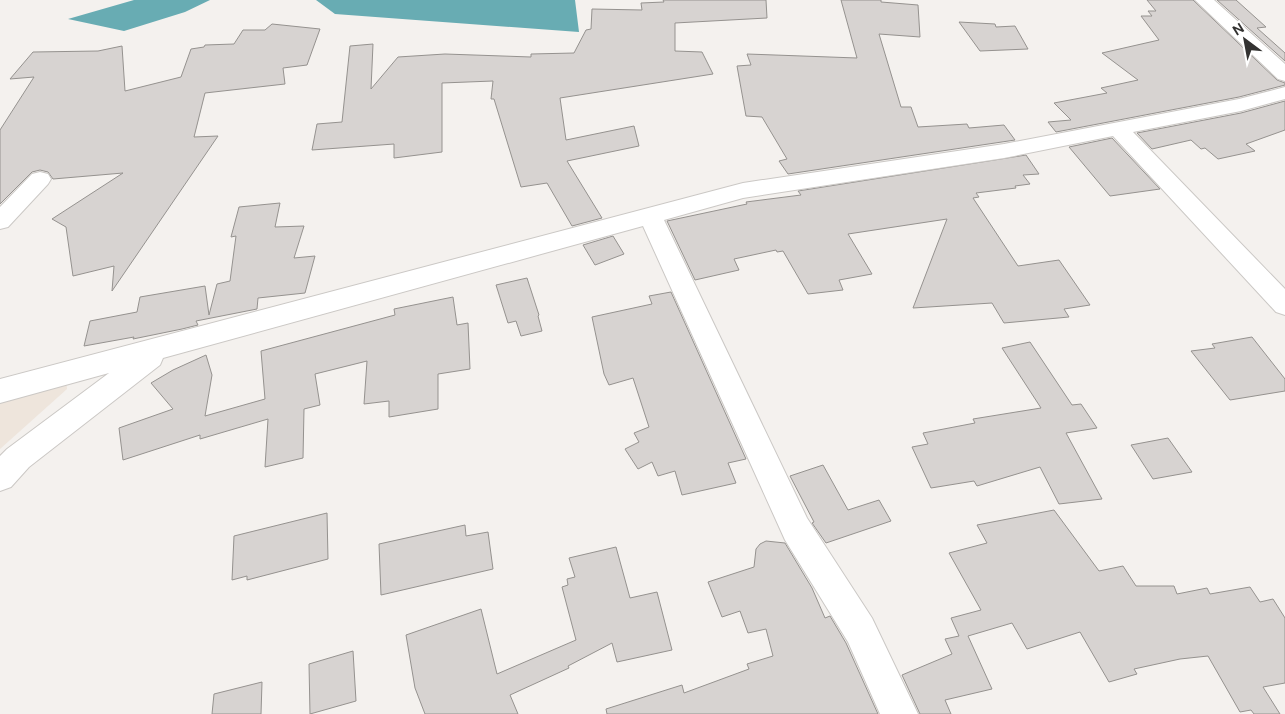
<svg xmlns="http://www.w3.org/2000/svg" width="1285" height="714" viewBox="0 0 1285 714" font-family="'DM Sans',sans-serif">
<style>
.built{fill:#eee5dc}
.water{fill:#68acb3}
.building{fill:#d7d3d1;stroke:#95928f}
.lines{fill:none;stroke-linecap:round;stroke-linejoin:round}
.minor-casing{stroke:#cbc8c5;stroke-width:2}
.minor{fill:#fff;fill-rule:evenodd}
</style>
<rect width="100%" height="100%" fill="#f4f1ee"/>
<path class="built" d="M66 375 67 389 0 449V392Z"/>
<path class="water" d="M134 0H210L185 12 124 31 68 19Z
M316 0H575L579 32 335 14Z"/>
<path class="building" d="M663 0H766L767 18 675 23V51L702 52 713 74 560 98 566 140 634 126 639 146 567 161 602 218 572 226 547 183 521 187 494 99H491L493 81 442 83V152L394 158V144L312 150 317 124 342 122 350 46 373 44 371 89 398 57 445 54 531 57V54L574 53 586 30 591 29 592 9 642 10 641 3 664 2Z
M841 0H881V2L918 5 920 37 879 34 901 107H911L918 127 967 124 969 128 1004 125 1015 140 788 174 779 161 787 159 762 117 746 116 737 66 751 65 747 54 857 58Z
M1147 0H1193L1277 80 1285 83V85L1239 97 1056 132 1048 122 1071 120 1054 103 1107 93 1101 88 1138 80 1102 53 1159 40 1141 16H1152L1148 11H1156Z
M1217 0H1236L1266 27 1257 28 1285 53V61Z
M959 22 995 24 996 27 1015 26 1028 49 980 51Z
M272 24 320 29 307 65 283 68 285 84 205 93 194 137 218 136 112 291 114 266 73 276 66 227 52 219 123 173 53 179 48 172 40 170 32 172 0 204V130L34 77 10 79 33 52 98 51 122 46 125 91 181 77 191 49 204 47 205 45 234 44 243 30H265Z
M1285 101V130L1246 144 1255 151 1218 159 1205 148 1201 149 1191 140 1152 149 1137 133 1241 113Z
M1112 138 1160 189 1110 196 1069 147Z
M1026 155 1039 174 1023 175 1030 184 1015 186 1016 188 976 193 979 197 973 198 1018 266 1059 260 1090 305 1064 309 1069 317 1004 323 992 303 913 308 947 219 848 234 872 274 839 280 843 290 808 294 783 251 777 252 776 250 734 259 739 270 695 280 667 221 747 204 746 202 801 195 798 191Z
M280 203 275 227 304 226 294 258 315 256 305 293 258 298 257 309 196 321 198 325 182 329 133 339 134 337 84 346 90 321 137 312 140 297 205 286 209 315 217 284 230 281 236 236 231 237 239 207Z
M613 236 624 254 595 265 583 245Z
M527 278 539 315 538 316 542 331 521 336 516 321 508 323 496 285Z
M671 292 746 459 728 463 736 483 682 495 675 471 658 476 652 462 638 469 625 449 639 442 634 433 649 427 633 378 609 385 604 374 592 317 652 304 649 296Z
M453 297 457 325 468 323 470 369 438 374V409L389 417V401L364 404 367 361 315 374 320 405 304 409 303 458 265 467 268 419 200 439V435L123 460 119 428 173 409 151 383 173 370 206 355 212 375 205 416 265 399 261 351 395 315 394 309Z
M1252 337 1285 379V391L1230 400 1191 351 1215 348 1212 344Z
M1030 342 1072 405 1081 404 1097 428 1066 433 1102 499 1059 504 1040 467 977 486 974 481 931 488 912 447 928 444 923 433 975 423 973 419 1041 408 1002 348Z
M1168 438 1192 472 1153 479 1131 445Z
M823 465 848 510 879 500 891 521 826 543 812 523 814 522 790 476Z
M1054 510 1099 571 1123 566 1136 586H1174L1177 594 1207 588 1210 594 1250 587 1260 602 1273 599 1285 618V683L1263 687 1280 714H1254L1251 710 1240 712 1208 656 1180 659 1134 669 1137 674 1109 682 1080 632 1027 649 1012 623 968 636 992 689 945 700 951 714H920L902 675 952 654 945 639 959 636 951 618 981 610 949 553 987 543 977 525Z
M327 513 328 559 247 580V576L232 580 234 536Z
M465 525 466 536 488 532 493 569 381 595 379 544Z
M766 541 785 543 812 588 825 618 830 616 846 643 878 714H607L606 709 682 685 684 693 749 669 747 664 773 656 766 629 748 633 740 611 722 617 708 582 754 567 756 549 760 544Z
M616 547 630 598 657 592 672 650 617 662 612 643 568 666 569 668 510 695 518 714H425L415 688 406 635 481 609 497 674 576 640 562 587 568 585 567 579 575 577 569 558Z
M353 651 356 701 310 714 309 664Z
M262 682 261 714H212L214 694Z"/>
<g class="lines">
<defs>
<path id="minor" d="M1195 0H1214L1285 64V81L1278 79Z
M1285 87V99L1241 111 1133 132 1285 289V315L1276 312 1113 136 1004 158 743 198 664 220 807 518 872 618 918 714H880L848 642 785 540 643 226 163 358 160 365 29 467 11 487 0 491V456L7 449 109 373 0 403V379L743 183 1004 144 1239 99Z
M40 172 48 174 51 179 48 184 8 227 0 229V207L32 174Z"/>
</defs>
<use href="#minor" class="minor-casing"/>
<use href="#minor" class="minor"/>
</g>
<g transform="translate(1245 40) rotate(328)" stroke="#ffffff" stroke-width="4" paint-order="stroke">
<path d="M0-4L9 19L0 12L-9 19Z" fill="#333231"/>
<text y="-8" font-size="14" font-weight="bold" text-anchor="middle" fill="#333231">N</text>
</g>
</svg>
